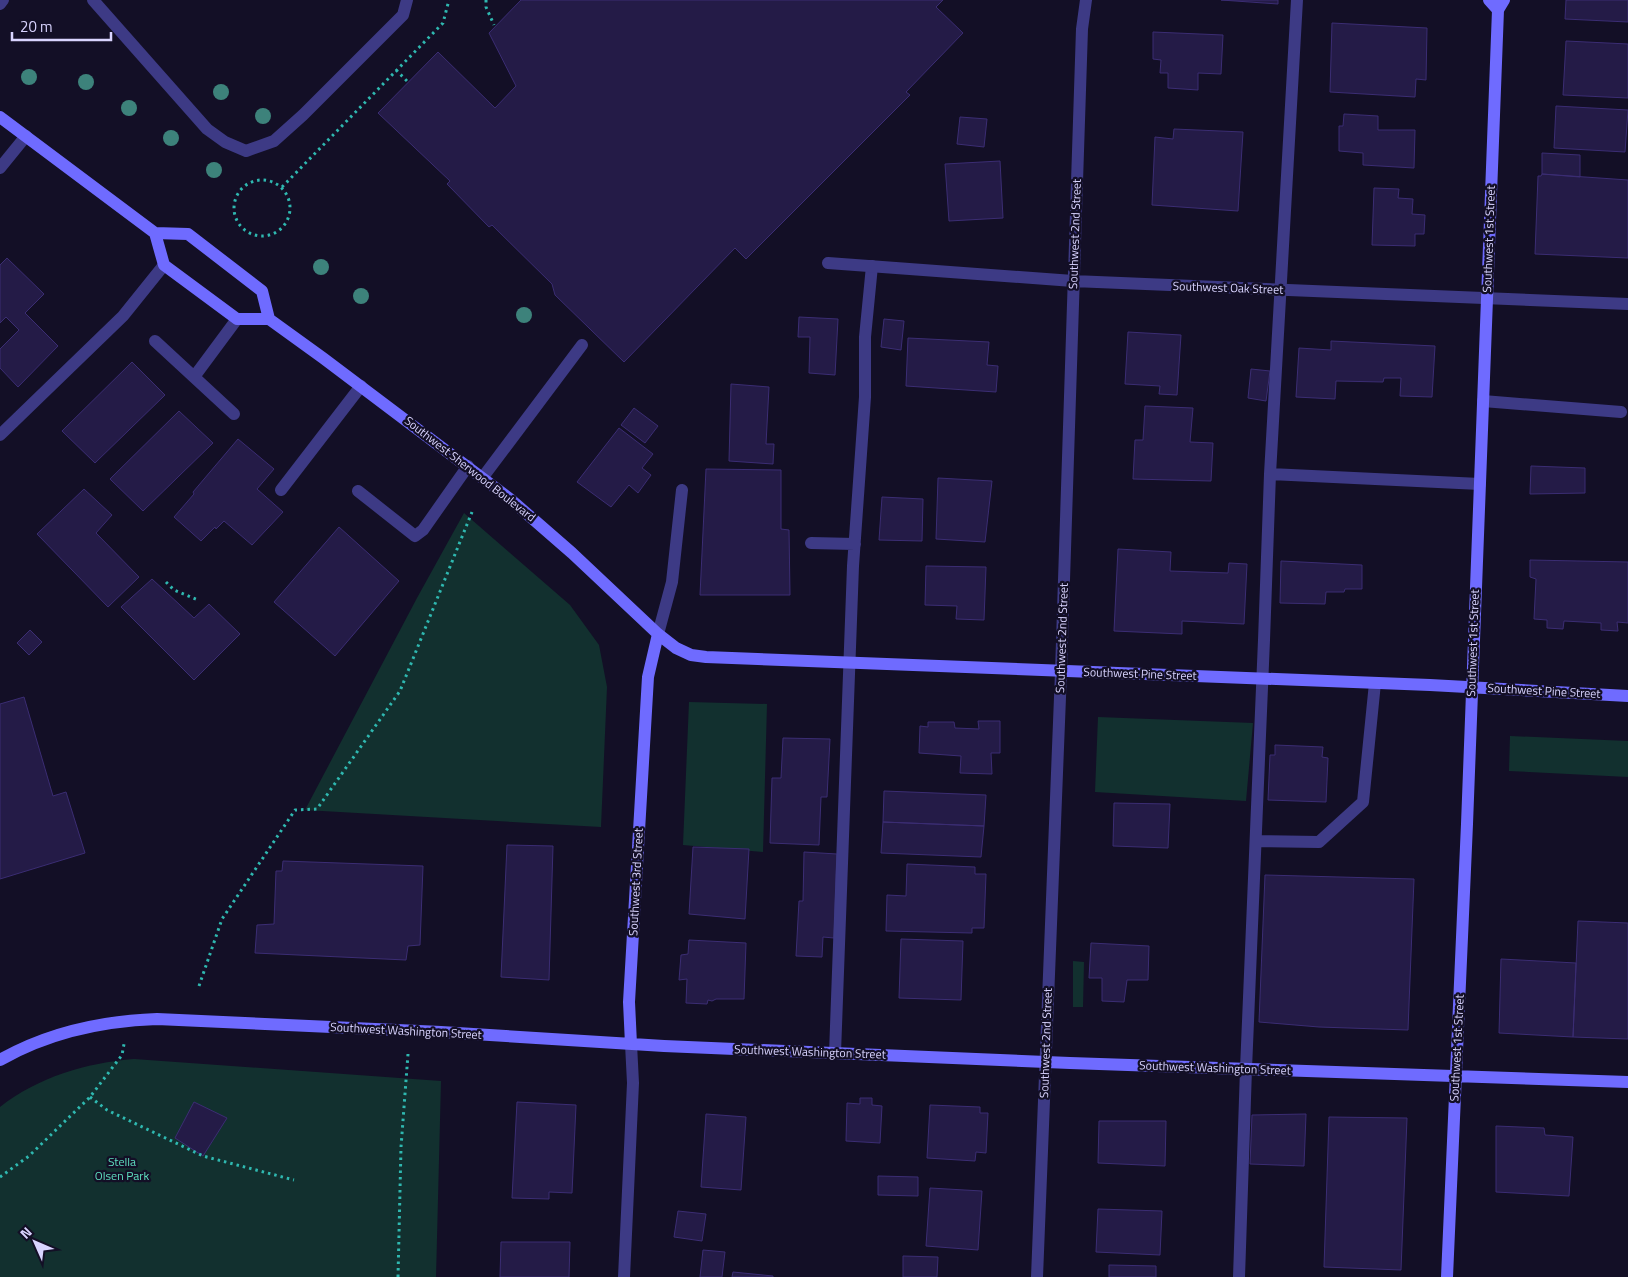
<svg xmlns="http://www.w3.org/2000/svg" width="1628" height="1277" viewBox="0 0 1628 1277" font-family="'Titillium Web',sans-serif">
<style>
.green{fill:#12302f}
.building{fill:#241b47;stroke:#3b2d73}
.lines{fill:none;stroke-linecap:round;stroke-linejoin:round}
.path{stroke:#2fb8b0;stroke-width:3;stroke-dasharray:2.5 4;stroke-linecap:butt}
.lane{stroke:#3d3a85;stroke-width:12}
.street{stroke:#3d3a85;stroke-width:12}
.secondary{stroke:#6f6bff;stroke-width:12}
.tree{fill:#3d827b}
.labels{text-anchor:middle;stroke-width:4.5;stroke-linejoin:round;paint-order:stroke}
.street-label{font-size:12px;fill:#d9d4ff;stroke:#130f26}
.park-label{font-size:12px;fill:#5fe0c0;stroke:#130f26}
</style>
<rect width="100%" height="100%" fill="#130f26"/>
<path class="green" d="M464 513 570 605 599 645 607 687 601 827 305 810 417 598Z
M689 702 767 704 763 852 683 845Z
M1098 717 1253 723 1246 801 1095 792Z
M1510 736 1628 741V777L1509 771Z
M1073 961 1084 962 1083 1007H1073Z
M134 1059 441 1081 436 1277H0V1107C38 1077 86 1063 134 1059Z"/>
<path class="building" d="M521 0H943L936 7 963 33 906 92 910 95 746 259 735 248 624 362 555 295 552 284 492 225 489 227 447 184 450 181 378 113 438 52 495 108 516 86 489 33Z
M1221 0H1278V4Z
M1566 0H1628V22L1565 19Z
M1332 23 1427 28 1426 80 1416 79 1415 97 1330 92Z
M1153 32 1223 35 1221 74 1198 73V90L1168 88V73H1160L1161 60 1153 59Z
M1566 41 1628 44V98L1563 95Z
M1556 106 1628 110 1625 152 1554 148Z
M1344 114 1378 116V130H1415L1414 168 1363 165V153L1339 151V126H1343Z
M960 117 987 119 984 147 957 144Z
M1174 129 1243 132 1238 211 1152 205 1155 137 1173 139Z
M1542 153 1580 155V177L1542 174Z
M1000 161 1003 218 949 221 945 164Z
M1542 174 1628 180V258L1535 254 1538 176H1541Z
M1374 188 1399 189 1398 198 1413 199 1412 214 1425 215 1424 234H1415V246L1372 245Z
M7 258 44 294 25 313 58 346 18 387 0 368V349L19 330 6 317 0 323V265Z
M799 317 838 319 835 375 809 373 810 337H798Z
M884 319 904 321 901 350 881 347Z
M1128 332 1181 335 1177 395 1159 394 1160 386 1125 384Z
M908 338 989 342 987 365 998 366 996 392 906 386Z
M1331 341 1435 346 1432 397 1400 396 1401 378H1384L1383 382 1336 381 1335 399 1296 397 1299 348 1331 350Z
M132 362 165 395 95 463 62 431Z
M1251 369 1270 371 1266 401 1248 398Z
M731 384 769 387 766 444H774L773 464 729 461Z
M1145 406 1193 408 1190 442 1213 443 1211 481 1133 479 1135 440H1143Z
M634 408 658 426 645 443 621 425Z
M179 411 213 443 143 511 110 479Z
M619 428 653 454 642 468 651 475 638 493 629 485 611 507 577 482Z
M238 439 274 469 257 489 283 512 252 545 224 521 216 529 215 527 201 541 174 517 194 494 193 492Z
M1531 466 1585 468V493L1530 494Z
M706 469 781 470V529L789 530 790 595H700Z
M938 478 992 481 985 542 936 539Z
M84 489 112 515 96 533 139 577 108 607 37 534Z
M882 497 923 499 922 541 879 540Z
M339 527 399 581 335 656 274 602Z
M1118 549 1171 552 1170 571 1228 573 1229 563 1247 564 1244 624 1182 621V634L1114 631Z
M1530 560 1628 562V623L1617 622 1618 631 1601 630V623L1564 621 1563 629 1547 628V620L1534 619 1536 579 1530 577Z
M1281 561 1362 565V589H1345L1344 592H1326L1325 604 1280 603Z
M926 566 986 567 984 620 956 619 957 606 925 605Z
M152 579 194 618 209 604 240 634 194 680 121 607Z
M30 630 42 642 29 655 17 643Z
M24 697 53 796 66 792 85 853 0 879V704Z
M978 721H1000V753H991L992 774 960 773 961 756 919 753 920 726 928 727V722H954L955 728 979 729Z
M783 738 830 739 827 797H821L819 845 770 843 772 778H781Z
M1275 745 1323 747 1322 757 1328 758 1326 802 1268 800 1270 755H1275Z
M884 791 986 795 984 826 883 822Z
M1114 803 1170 804 1168 848 1113 846Z
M883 822 984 826 981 857 881 853Z
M507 845 553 846 549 980 501 977Z
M693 847 749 849 745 919 689 914Z
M804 852 837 854 834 938 823 937 822 957 796 956 799 901H803Z
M283 861 423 866 420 945 408 946 406 960 255 953 257 925 274 924 276 871H282Z
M907 864 975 867V874H986L984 928H972V933L886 931 887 895 906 896Z
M1265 875 1414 879 1408 1030 1319 1027 1259 1022Z
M1578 921 1628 923V1039L1573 1037Z
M901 939 963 941 961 1000 899 998Z
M689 940 746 943 744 999H716L712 1001 708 1000 707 1004 686 1003 687 979 679 980 681 955 688 954Z
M1091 943 1149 946 1148 980H1127L1124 1002 1102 1001V978H1089Z
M1501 959 1576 963 1573 1037 1499 1033Z
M860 1098H872V1105L882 1106 880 1143 846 1141 847 1103 860 1104Z
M194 1102 227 1118 203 1156 175 1138Z
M517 1102 576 1105 572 1193 549 1192V1199L512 1198Z
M930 1105 980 1107V1113H988L986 1153 976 1152 975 1161 927 1158Z
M706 1114 746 1117 741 1190 701 1187Z
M1306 1114 1304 1166 1250 1164 1252 1115Z
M1329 1117 1407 1118 1401 1270 1324 1267Z
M1099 1121H1166L1165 1166 1098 1163Z
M1496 1126 1544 1128 1545 1135 1573 1137 1569 1196 1496 1192Z
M878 1176 918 1177V1196L878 1195Z
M930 1188 982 1191 978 1250 926 1246Z
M1098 1209 1162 1211 1160 1255 1096 1252Z
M678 1211 706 1214 702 1241 674 1237Z
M501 1242H570L569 1277H500Z
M703 1250 725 1252 722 1277H700Z
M903 1256 938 1257 937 1277H903Z
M1109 1265 1156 1266V1277H1109Z
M733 1272 773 1276V1277H732Z"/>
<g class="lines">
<path class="path" d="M486 0V7L494 25
M396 70 408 82
M234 208a28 28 0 1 1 56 0a28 28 0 1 1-56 0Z
M282 187 443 23 449 0
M166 582 174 590 198 600
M199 986 222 919 295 810 317 809 400 691 472 512
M90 1097 107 1110 203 1156 294 1180
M0 1177 29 1156 90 1097 122 1055 124 1044
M398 1277 401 1147 408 1054"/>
<path class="lane" d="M93 0 207 129 225 142 246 151 274 141 303 115 403 15 407 0
M0 4 3 0
M0 168 26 136
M155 341 234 414
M194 377 237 319
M1483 401 1621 412
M0 435 123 316 164 265
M1270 474 1480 484
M483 477 582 345
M281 490 361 386
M358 491 415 536 423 530 468 466
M811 543 855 544
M658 634 672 582 682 490
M1256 841 1319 842 1363 802 1375 683
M835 1053 853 566 865 397V337L872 266
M1239 1277 1246 1069 1264 640 1270 474 1297 0"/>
<path class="street" d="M828 263 1073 281 1628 304
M624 1277 633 1083 631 1044
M1037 1277 1061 672 1082 29 1086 0"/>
<path class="secondary" d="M1489 0 1498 10
M0 117 155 233 188 234 262 291 269 319
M155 233 164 265 237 319H269L323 358 510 499 572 553 658 634 676 648 691 655 706 657 1430 685 1628 696
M631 1044 629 1002 648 677 658 634
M0 1060C49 1032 101 1021 157 1019L441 1032 664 1046 1070 1063 1628 1082
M1447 1277 1467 824 1498 10 1504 0"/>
</g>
<g class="tree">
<circle cx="29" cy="77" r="8"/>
<circle cx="86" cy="82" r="8"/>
<circle cx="221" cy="92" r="8"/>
<circle cx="129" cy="108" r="8"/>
<circle cx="263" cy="116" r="8"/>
<circle cx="171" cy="138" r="8"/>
<circle cx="214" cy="170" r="8"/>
<circle cx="321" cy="267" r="8"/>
<circle cx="361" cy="296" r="8"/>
<circle cx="524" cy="315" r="8"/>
</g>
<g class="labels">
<g class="street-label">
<text transform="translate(1075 234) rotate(-88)" y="4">Southwest 2nd Street</text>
<text transform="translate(1489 239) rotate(-88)" y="4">Southwest 1st Street</text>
<text transform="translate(1228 288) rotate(2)" y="4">Southwest Oak Street</text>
<text transform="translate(470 469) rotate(38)" y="4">Southwest Sherwood Boulevard</text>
<text transform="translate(1062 638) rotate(-88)" y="4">Southwest 2nd Street</text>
<text transform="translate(1473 643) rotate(-88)" y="4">Southwest 1st Street</text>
<text transform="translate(1140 674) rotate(2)" y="4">Southwest Pine Street</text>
<text transform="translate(1544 691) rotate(3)" y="4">Southwest Pine Street</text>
<text transform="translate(636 882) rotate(-87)" y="4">Southwest 3rd Street</text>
<text transform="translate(406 1031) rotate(3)" y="4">Southwest Washington Street</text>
<text transform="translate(1046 1043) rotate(-88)" y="4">Southwest 2nd Street</text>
<text transform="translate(1457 1048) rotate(-87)" y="4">Southwest 1st Street</text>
<text transform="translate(810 1052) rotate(2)" y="4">Southwest Washington Street</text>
<text transform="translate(1215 1068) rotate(2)" y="4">Southwest Washington Street</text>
</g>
<g class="park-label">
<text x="122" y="1166">Stella<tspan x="122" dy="14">Olsen Park</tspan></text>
</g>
</g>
<g transform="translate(35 1242) rotate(315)" stroke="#130f26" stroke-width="4" paint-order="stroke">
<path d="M0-4L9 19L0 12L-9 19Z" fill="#d9d4ff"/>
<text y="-8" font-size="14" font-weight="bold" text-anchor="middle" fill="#d9d4ff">N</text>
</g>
<path d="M12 32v8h99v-8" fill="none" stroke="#d9d4ff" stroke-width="2.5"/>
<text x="20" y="32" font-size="15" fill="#d9d4ff" stroke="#130f26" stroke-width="4" paint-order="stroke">20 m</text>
</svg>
